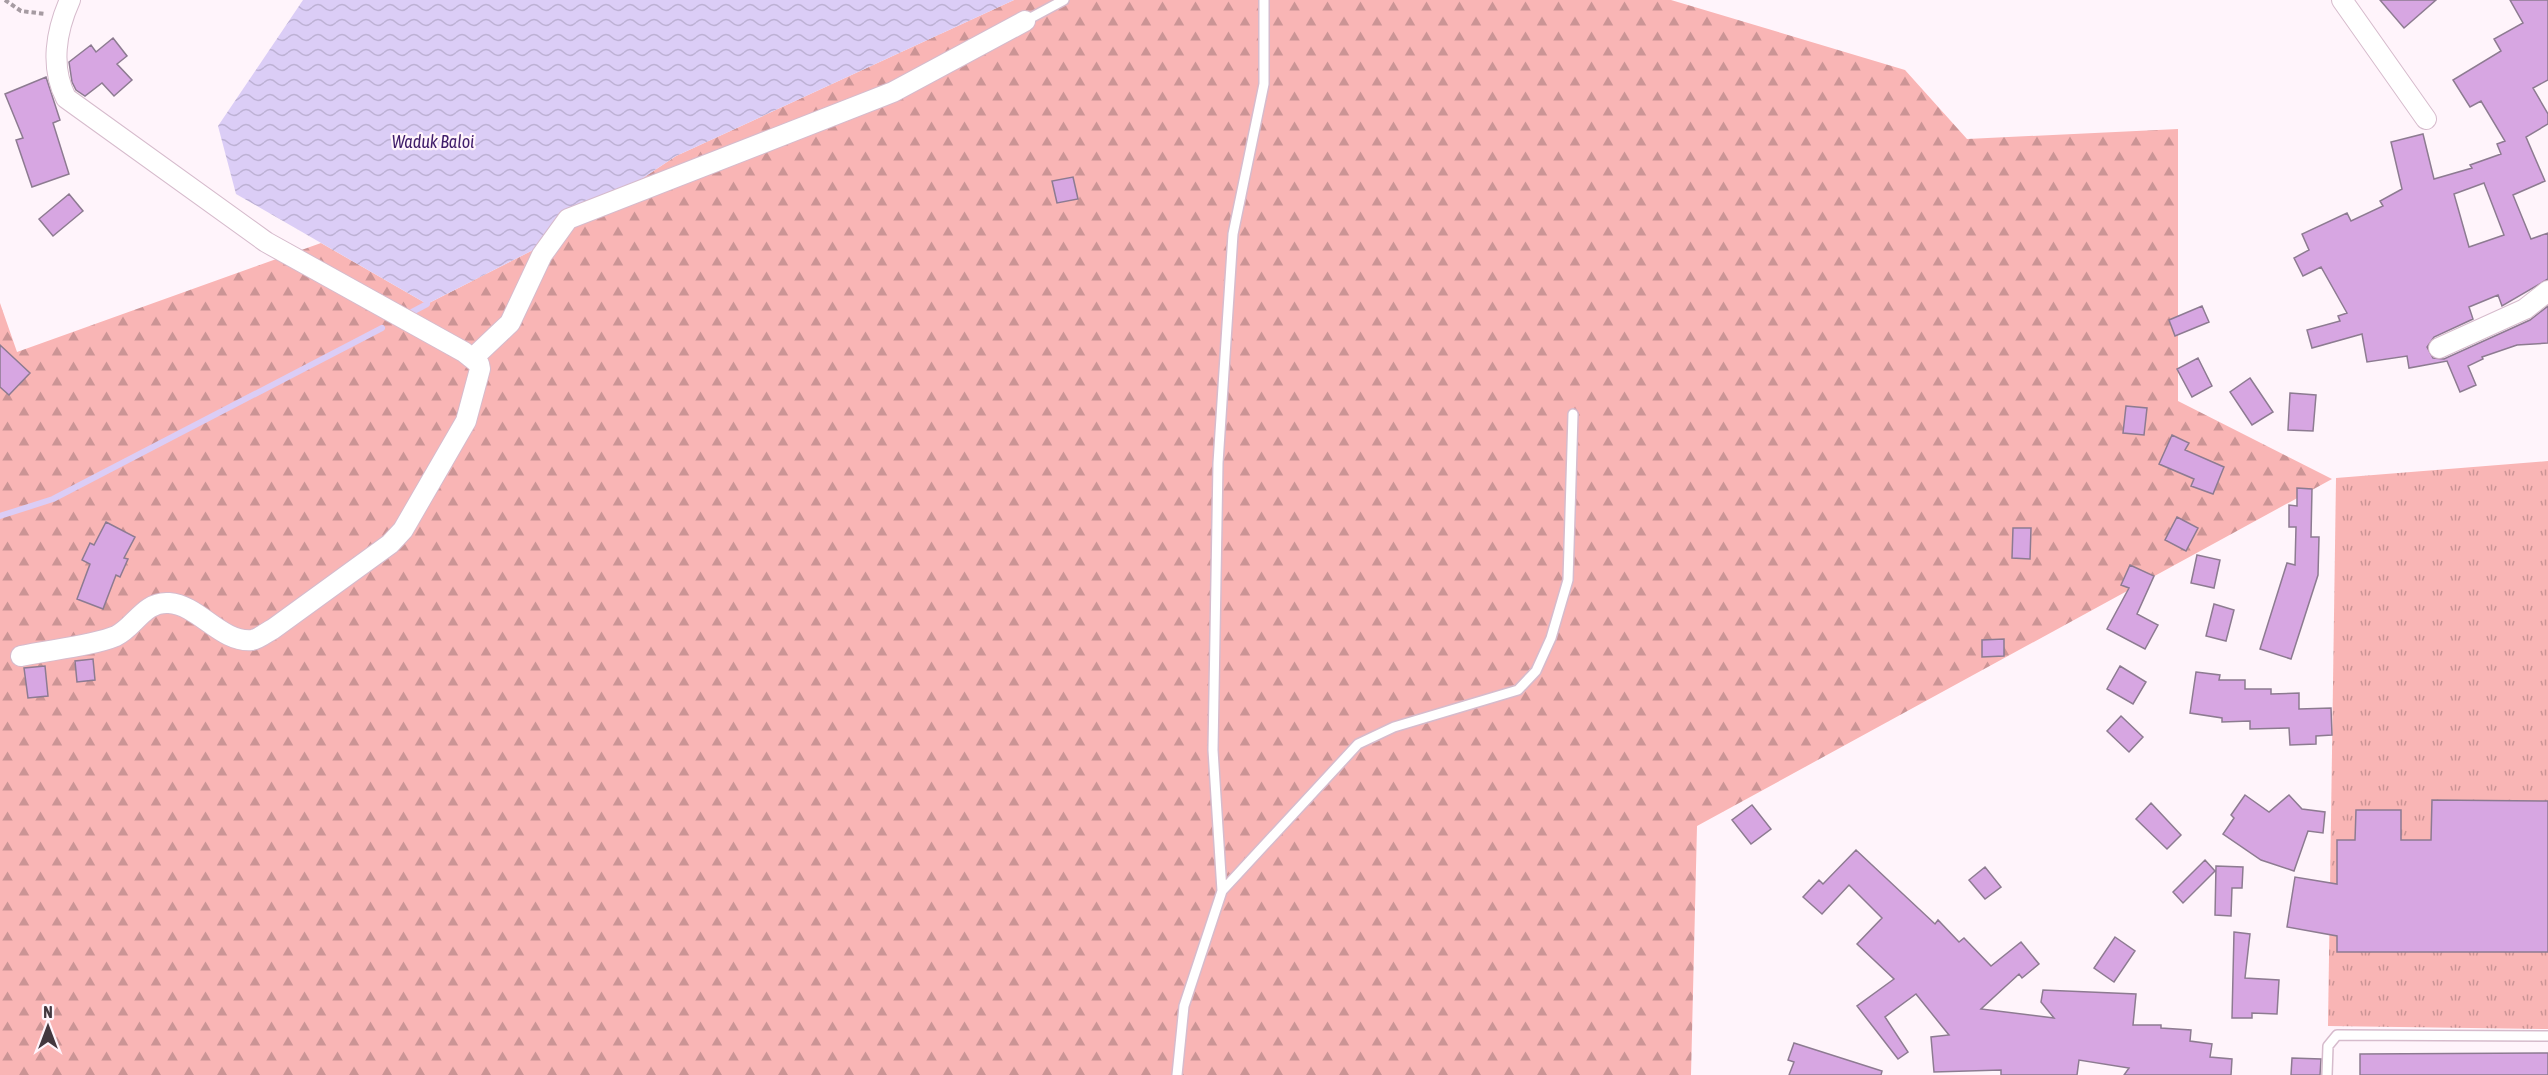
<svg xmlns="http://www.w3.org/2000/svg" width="2548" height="1075" viewBox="0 0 2548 1075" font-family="'Asap Condensed',sans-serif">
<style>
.grass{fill:url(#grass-tufts)}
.forest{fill:url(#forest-firs)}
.water{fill:url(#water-waves)}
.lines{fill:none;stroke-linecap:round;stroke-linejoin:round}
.stream{stroke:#dbcdf6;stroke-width:6}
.building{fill:#d7a6e2;stroke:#8d7b91;stroke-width:1.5;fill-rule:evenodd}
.service-casing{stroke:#d6bbcc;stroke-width:12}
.minor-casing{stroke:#d6bbcc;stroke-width:22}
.path{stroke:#a69ba2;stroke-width:4;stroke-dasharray:4.5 3;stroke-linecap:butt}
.service{stroke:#fff;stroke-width:9}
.minor{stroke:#fff;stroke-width:20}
.labels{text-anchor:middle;stroke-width:4.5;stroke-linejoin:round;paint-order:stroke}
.water-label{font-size:18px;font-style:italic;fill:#401d6a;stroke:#fff4fb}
</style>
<defs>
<pattern id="grass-tufts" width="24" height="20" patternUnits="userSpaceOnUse" patternTransform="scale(1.5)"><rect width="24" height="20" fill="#f9b5b5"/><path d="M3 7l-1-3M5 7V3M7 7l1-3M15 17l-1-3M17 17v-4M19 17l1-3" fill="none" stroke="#cb9495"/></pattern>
<pattern id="forest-firs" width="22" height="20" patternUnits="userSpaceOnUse" patternTransform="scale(1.5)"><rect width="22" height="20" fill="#f9b5b5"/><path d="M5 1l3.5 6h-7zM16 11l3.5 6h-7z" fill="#cb9495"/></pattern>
<pattern id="water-waves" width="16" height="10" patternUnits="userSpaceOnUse" patternTransform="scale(1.5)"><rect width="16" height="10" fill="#dbcdf6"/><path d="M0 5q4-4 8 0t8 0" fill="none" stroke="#bdb1d4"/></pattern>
</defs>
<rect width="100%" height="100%" fill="#fff4fb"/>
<path class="grass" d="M2548 461V1029L2328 1026 2336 478Z"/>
<path class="forest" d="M1014 0H1671L1905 70 1967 139 2178 129V401L2332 479 1697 826 1691 1075H0V303L17 352 321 243 427 304 539 247 676 156Z"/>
<path class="water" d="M303 0H1014L676 156 539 247 427 304 236 194 218 126Z"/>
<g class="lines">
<path class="stream" d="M412 312 427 304
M0 516 53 499 382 328"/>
</g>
<path class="building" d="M2380 0H2436L2404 28Z
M2510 0H2548V80L2533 88 2548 114V124L2526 137 2545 181 2513 195 2531 239 2548 233V279L2502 306 2498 295 2469 307 2473 319 2434 337 2427 347 2433 358 2444 359 2530 320 2548 306V343L2517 345 2482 357 2483 359 2468 366 2476 385 2460 392 2447 361 2409 368 2407 356 2367 362 2362 334 2312 348 2307 330 2340 321 2338 316 2347 313 2321 267 2303 276 2294 258 2309 250 2302 234 2347 213 2351 221 2383 206 2380 201 2402 189 2391 142 2423 134 2434 179 2472 168 2470 165 2501 154 2497 144 2505 141 2481 101 2470 107 2453 80 2501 51 2494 39 2523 23ZM2484 183 2504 235 2469 247 2454 194Z
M113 38 127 56 117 64 132 80 114 96 102 83 85 96 76 90 72 82 69 62 91 45 96 52Z
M46 77 60 120 53 123 69 174 32 187 16 140 23 138 5 94Z
M1073 177 1078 199 1057 203 1052 181Z
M69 194 83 211 53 236 39 219Z
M2202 306 2209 322 2175 336 2169 320Z
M0 345 30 373 9 395 0 387Z
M2198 358 2212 386 2192 397 2177 369Z
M2250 378 2273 412 2252 425 2230 392Z
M2290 393 2316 395 2313 431 2288 430Z
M2126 406 2147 408 2144 435 2123 433Z
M2172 435 2189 443 2185 450 2224 467 2213 494 2191 486 2194 479 2159 464Z
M2297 488 2312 489 2311 537H2319L2318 575 2291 659 2260 649 2287 563 2295 565 2296 527H2289V505L2297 506Z
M2177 517 2198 528 2186 551 2165 540Z
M106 522 135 537 124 558 128 559 120 577 116 575 103 609 77 599 90 564 82 560 90 543 94 545Z
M2013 528H2031L2030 559 2012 558Z
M2197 555 2220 560 2214 588 2191 583Z
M2130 565 2154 576 2137 614 2158 625 2145 649 2107 629 2129 588 2121 585Z
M2214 604 2234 610 2226 641 2206 636Z
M2004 639V656L1982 657V640Z
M93 659 95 680 77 682 75 661Z
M45 666 48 696 28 698 24 668Z
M2120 666 2146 682 2133 704 2107 689Z
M2196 672 2220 675 2219 680H2245V689H2271V694L2299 693V709L2331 708 2332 735 2316 736V744L2290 745 2289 728 2250 729V721L2222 722V718L2190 713Z
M2121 716 2143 737 2129 752 2107 731Z
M2245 795 2269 812 2289 795 2302 809 2325 812 2323 833 2308 831 2294 871 2261 860 2223 834 2234 818 2231 815Z
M2432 800 2548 801V952H2337V936L2287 927 2295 877 2337 884V840H2355L2356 810H2401V840H2431Z
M2151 803 2181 835 2167 849 2136 819Z
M1752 805 1771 829 1751 844 1732 820Z
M1856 850 1935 924 1938 920 1959 942 1964 938 1991 966 2021 942 2039 964 2022 978 2019 974 1981 1009 2054 1018 2041 1002 2043 990 2136 994 2133 1025H2161V1028L2191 1030 2190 1041 2212 1044 2210 1057 2232 1059 2231 1075H2124L2129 1068 2079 1060 2077 1075H2001V1070L1934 1072 1931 1037 1949 1035 1916 994 1885 1017 1908 1052 1898 1059 1857 1006 1894 979 1857 944 1882 918 1849 885 1822 914 1803 897 1819 880 1823 884Z
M2205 860 2215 871 2183 903 2173 892Z
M2216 866 2243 867 2242 888H2232L2231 916 2215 915Z
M1985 867 2001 887 1985 899 1969 880Z
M2234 932 2250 934 2245 978 2279 980 2277 1014 2252 1013V1018H2232Z
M2115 937 2135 951 2114 982 2094 968Z
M1794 1043 1882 1071 1881 1075H1789L1794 1062 1788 1060Z
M2548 1053V1075H2360V1054Z
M2292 1058 2321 1059 2320 1075H2291Z"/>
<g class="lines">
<defs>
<path id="service" d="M1025 21 1064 0
M1222 891 1358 744 1394 727 1518 690 1536 671 1551 638 1568 580 1573 414
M1177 1075 1184 1006 1222 891 1213 750 1218 463 1233 234 1264 84V0
M2327 1075 2328 1046 2337 1035 2548 1036"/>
<path id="minor" d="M2342 0 2426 119
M2439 348 2525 309 2548 291
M473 358 510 323 542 255 568 219 893 92 1025 21
M21 656C48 650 92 646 116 636 135 627 144 601 169 603 199 605 221 643 252 640 259 639 267 632 273 629L390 544 403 530 466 421 480 369 479 364 464 352 266 242 66 98C50 67 56 31 70 0"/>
</defs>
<use href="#service" class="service-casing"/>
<use href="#minor" class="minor-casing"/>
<path class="path" d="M5 0 21 11 46 14"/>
<use href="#service" class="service"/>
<use href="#minor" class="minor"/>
</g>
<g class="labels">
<g class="water-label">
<text x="433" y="148">Waduk Baloi</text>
</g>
</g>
<g transform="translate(48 1027)" stroke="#fff4fb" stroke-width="4.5" paint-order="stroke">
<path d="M0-4.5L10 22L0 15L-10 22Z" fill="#43383f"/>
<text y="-9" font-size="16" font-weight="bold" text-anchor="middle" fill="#43383f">N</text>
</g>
</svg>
